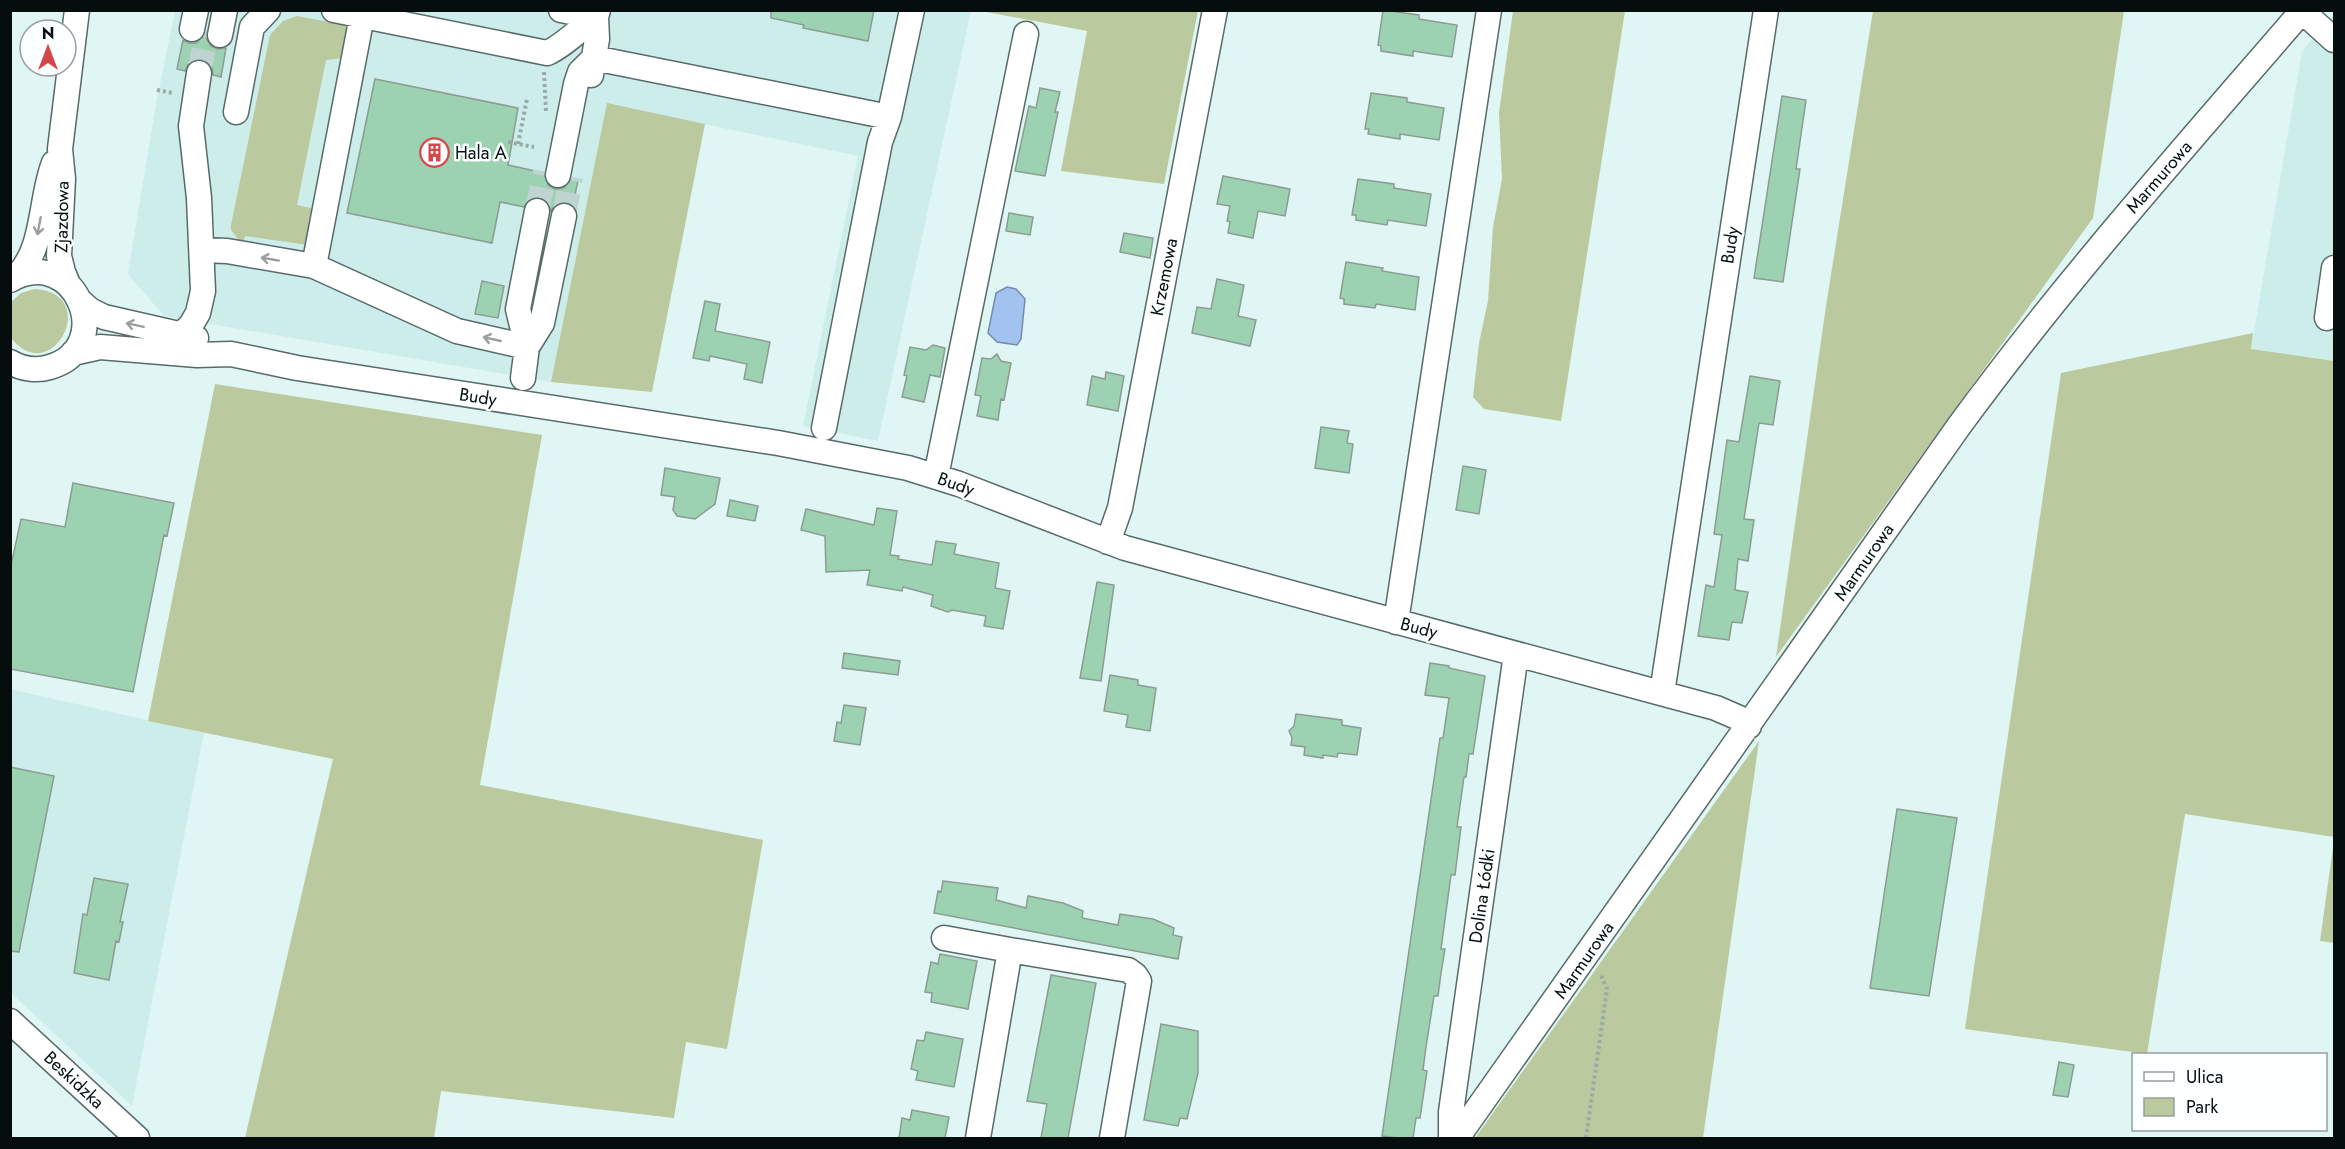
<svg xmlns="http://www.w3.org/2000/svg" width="2345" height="1149" viewBox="0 0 2345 1149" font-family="Jost,sans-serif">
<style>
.built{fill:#ccedea}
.green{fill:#bac99e}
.water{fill:#a2c2f0;stroke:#738cac;stroke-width:1.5}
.building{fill:#9cd2b1;stroke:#8c9c92;stroke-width:1.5}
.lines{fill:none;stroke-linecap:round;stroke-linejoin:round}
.minor-tunnel{stroke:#bfd3d1;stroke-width:24;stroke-dasharray:24 12;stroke-linecap:butt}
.minor-casing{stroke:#576b69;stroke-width:27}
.path{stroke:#99aaa8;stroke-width:4;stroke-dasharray:3 3;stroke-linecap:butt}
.minor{stroke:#fff;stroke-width:24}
.oneway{stroke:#9b9e9e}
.labels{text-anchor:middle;stroke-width:5;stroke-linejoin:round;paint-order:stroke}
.poi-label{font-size:18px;fill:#060d0d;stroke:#fbffff;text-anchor:start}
.street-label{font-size:18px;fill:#060d0d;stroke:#fbffff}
</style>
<rect width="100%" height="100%" fill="#e0f6f4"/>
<path class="built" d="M175 11H971L878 441 803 426 858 156 607 104 551 382 164 316 128 274 156 104Z
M2334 13V361L2251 349 2302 51Z
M10 689 204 733 132 1106 11 993Z"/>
<path class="green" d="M981 11H1198L1164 184 1061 171 1087 31Z
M1513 11H1625L1561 421 1484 409 1473 397 1479 343 1488 301 1493 227 1502 179 1499 113Z
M1873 11H2124L2093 218 1776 657 1826 306Z
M297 16 345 25 348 20 351 22 344 58 326 60 297 205 315 209 308 245 245 236 244 240H239L231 230V225L270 35 283 21Z
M607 103 705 124 652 392 551 382Z
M34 289C103 292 52 390 11 338L10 303 21 293Z
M2253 333 2251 349 2334 361V837L2185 814 2147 1054 1965 1029 2061 373Z
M215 384 542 435 480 785 763 840 727 1049 686 1042 674 1118 441 1091 434 1138H245L333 759 148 721Z
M1759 741 1703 1138H1475Z
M2334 840V943L2320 941Z"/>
<path class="water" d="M1007 287 1016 289 1025 299 1021 339 1017 345 997 342 988 333 996 293Z"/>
<path class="building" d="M771 10H874L868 41 803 28 804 25 771 18Z
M1383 10 1419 15V19L1457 25 1452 57 1413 51V56L1381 51V46L1378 45Z
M206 33 207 40 211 46 218 49 226 48 221 77 213 75 212 67 202 59 193 60 188 65 185 71 177 69 183 40 189 43H196Z
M375 79 518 108 508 165 544 173 548 185 555 189 563 188 572 179 578 180 573 205 560 202 554 206 551 211 547 201 539 197 532 198 524 207 500 202 492 243 347 213Z
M1040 88 1060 92 1055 112H1058L1045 176 1015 171 1029 106 1036 108Z
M1371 93 1407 98V102L1444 108 1439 140 1400 134V139L1368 134 1369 129H1365Z
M1782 96 1806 100 1796 169H1800L1783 282 1754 278Z
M1223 176 1290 189 1285 216 1258 211 1253 238 1228 233 1230 222 1227 221 1230 206 1217 204Z
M1358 179 1394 184V188L1431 194 1426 226 1388 220 1387 225 1356 220V215H1352Z
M1009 213 1033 217 1030 235 1006 231Z
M1124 233 1153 238 1150 258 1120 252Z
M1346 262 1383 268 1382 271 1419 277 1415 310 1376 304 1375 308 1344 304V299L1340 298Z
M1217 279 1244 285 1238 316 1256 320 1250 346 1192 333 1197 307 1211 309Z
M482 281 504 286 498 318 475 314Z
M705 301 720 304 715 331 770 342 762 383 744 379 747 364 710 356 709 361 693 358Z
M933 345 945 348 940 377 930 375 924 402 902 397 907 376 904 375 910 347 926 350Z
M997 354 1001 361 1011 363 1004 400 1001 399 998 420 977 416 981 396 975 395 982 358 991 359Z
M1106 372 1124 376 1118 411 1087 405 1092 376 1105 379Z
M1750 376 1780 381 1773 425 1759 423 1744 519 1754 520 1748 561 1738 559 1735 590 1748 592 1742 623 1732 622 1729 640 1698 636 1706 585 1714 587 1722 535 1714 534 1727 440 1739 442Z
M1321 427 1349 431 1347 443 1353 444 1349 473 1315 468Z
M1463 466 1486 470 1479 514 1456 510Z
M665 468 720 478 715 504 695 519 677 516 673 510 675 497 661 495Z
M73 483 174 503 167 536 164 535 133 692 10 669V570L21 519 65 527Z
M730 500 758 506 755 521 727 516Z
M877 508 897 511 890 555 899 556 898 559 932 565 936 541 956 544 954 554 999 563 995 588 1010 591 1003 629 984 626 986 616 952 610 948 612 931 606 933 595 903 587 902 591 867 585 870 570 826 572 825 536 801 530 806 509 874 525Z
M1097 582 1114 585 1101 681 1080 678Z
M844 653 900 661 898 675 842 668Z
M1430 663 1449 666V668L1485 676 1473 754H1469L1466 777H1464L1457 827H1461L1455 875H1451L1441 949H1445L1441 973 1438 996H1434L1426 1047 1423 1070 1427 1071 1420 1118H1416L1413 1138H1398L1382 1136 1440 738H1443L1449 698 1425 695Z
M1110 675 1138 680V685L1156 688 1150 731 1126 727 1128 715 1104 711Z
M844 705 866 708 860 745 834 741 837 722 841 723Z
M1296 714 1342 720V725L1361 728 1357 755 1338 753 1337 757 1323 755V758L1304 755 1305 747 1291 745 1292 738 1289 731 1294 726Z
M10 767 54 776 19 952 10 951Z
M1897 809 1957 818 1929 996 1870 988Z
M94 878 128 884 120 922H123L119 942 116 941 109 980 74 973 83 914 87 915Z
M943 881 998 888 996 900 1026 908 1028 896 1063 903 1083 911 1082 918 1118 925 1120 914 1153 919 1174 928 1173 935 1182 937 1178 959 934 913 938 891 941 892Z
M940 954 977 961 968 1009 931 1002 932 993 925 992 931 962 938 964Z
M1051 975 1096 983 1068 1138H1041L1047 1104 1027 1101Z
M1161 1024 1198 1031V1073L1187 1119 1180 1118 1178 1126 1144 1120Z
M926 1032 963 1039 954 1087 916 1080 918 1071 911 1069 917 1040 924 1041Z
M2059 1062 2074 1065 2068 1097 2053 1095Z
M912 1110 949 1117 945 1138H899L902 1118 910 1120Z"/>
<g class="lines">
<path class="minor-tunnel" d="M199 73 207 32
M537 211 545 172
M564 216 571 177"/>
<defs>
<path id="minor" d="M334 10 547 53C562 47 581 28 596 17L598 10
M561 10 596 17 597 39 591 75
M2302 11 2334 40
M362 16 314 266 457 331 527 347
M192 29 196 10
M220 35 225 10
M236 112 252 27 268 10
M558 175 576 84 580 72 594 58 889 117 912 10
M202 250 227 251 314 266
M17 276C45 248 40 198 54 163
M10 280C75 243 118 347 50 367 37 371 22 369 10 362
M68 284 63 272 59 256 63 179 60 149 77 10
M81 302 90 310 104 317 196 338
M2327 318 2334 268
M181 335 191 325 198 313 203 291 199 198 191 126 199 73
M527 347 518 309 537 211
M73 353 100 347 197 355 231 354 297 368 778 443 908 468 959 484 1125 548 1716 708 1739 718 1749 726
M523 378 527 347 542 323 564 216
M824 428 880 142 889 117
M936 476 1026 34
M1108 542 1120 508 1215 10
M1396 622 1489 10
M1662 693 1766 10
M944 938 1010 950
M10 1021 137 1138
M978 1138 1010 950 1128 970 1135 975 1139 981 1112 1138
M1451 1138V1112L1516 654
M1457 1138 1959 426C2066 280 2185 147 2303 10"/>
</defs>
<use href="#minor" class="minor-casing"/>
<path class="path" d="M544 72 546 111
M157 90 173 93
M508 142 534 147
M518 144 527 99
M1586 1138 1607 989 1600 973"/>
<use href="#minor" class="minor"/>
</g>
<defs><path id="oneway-shaft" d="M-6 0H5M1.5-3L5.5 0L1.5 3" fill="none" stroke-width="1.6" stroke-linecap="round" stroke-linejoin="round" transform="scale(1.5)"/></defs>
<g class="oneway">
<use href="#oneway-shaft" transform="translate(39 226) rotate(101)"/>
<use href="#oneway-shaft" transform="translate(270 259) rotate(-170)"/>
<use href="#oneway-shaft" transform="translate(135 325) rotate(-168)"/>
<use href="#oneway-shaft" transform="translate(492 339) rotate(-167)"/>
</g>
<defs>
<symbol id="building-ring" viewBox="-11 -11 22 22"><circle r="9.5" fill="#fbffff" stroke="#d6474a" stroke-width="1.5"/><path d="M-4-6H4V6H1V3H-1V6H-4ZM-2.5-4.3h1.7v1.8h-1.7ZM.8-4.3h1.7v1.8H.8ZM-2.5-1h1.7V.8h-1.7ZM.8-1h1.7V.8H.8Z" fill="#d6474a"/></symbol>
</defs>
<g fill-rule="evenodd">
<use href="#building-ring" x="418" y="136" width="33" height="33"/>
</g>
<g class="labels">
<g class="poi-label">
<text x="455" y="159">Hala A</text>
</g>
<g class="street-label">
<text transform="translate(2159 177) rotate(-49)" y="6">Marmurowa</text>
<text transform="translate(62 217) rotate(-89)" y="6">Zjazdowa</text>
<text transform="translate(1730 245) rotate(-81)" y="6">Budy</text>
<text transform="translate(1164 277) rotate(-79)" y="6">Krzemowa</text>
<text transform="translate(478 397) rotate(9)" y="6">Budy</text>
<text transform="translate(956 484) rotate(20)" y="6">Budy</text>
<text transform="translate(1864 562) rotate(-55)" y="6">Marmurowa</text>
<text transform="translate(1419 628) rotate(15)" y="6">Budy</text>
<text transform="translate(1482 896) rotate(-82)" y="6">Dolina Łódki</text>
<text transform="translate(1584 960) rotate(-55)" y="6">Marmurowa</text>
<text transform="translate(74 1080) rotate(43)" y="6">Beskidzka</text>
</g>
</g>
<rect width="2345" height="1149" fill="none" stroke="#060d0d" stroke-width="24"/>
<rect x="2132" y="1053" width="195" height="78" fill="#fbffff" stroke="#999e9e" stroke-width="1.5"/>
<rect x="2144" y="1072" width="30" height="9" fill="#ffffff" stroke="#999e9e" stroke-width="1.5"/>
<text x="2186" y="1083" font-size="18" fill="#060d0d">Ulica</text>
<rect x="2144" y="1098" width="30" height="18" fill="#bac99e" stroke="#999e9e" stroke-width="1.5"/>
<text x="2186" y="1113" font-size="18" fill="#060d0d">Park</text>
<g transform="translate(48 48)"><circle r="28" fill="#fbffff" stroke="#999e9e" stroke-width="1.5"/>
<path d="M0-4.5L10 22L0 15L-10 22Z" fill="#d6474a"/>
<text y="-9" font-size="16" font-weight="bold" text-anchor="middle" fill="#060d0d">N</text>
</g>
</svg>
